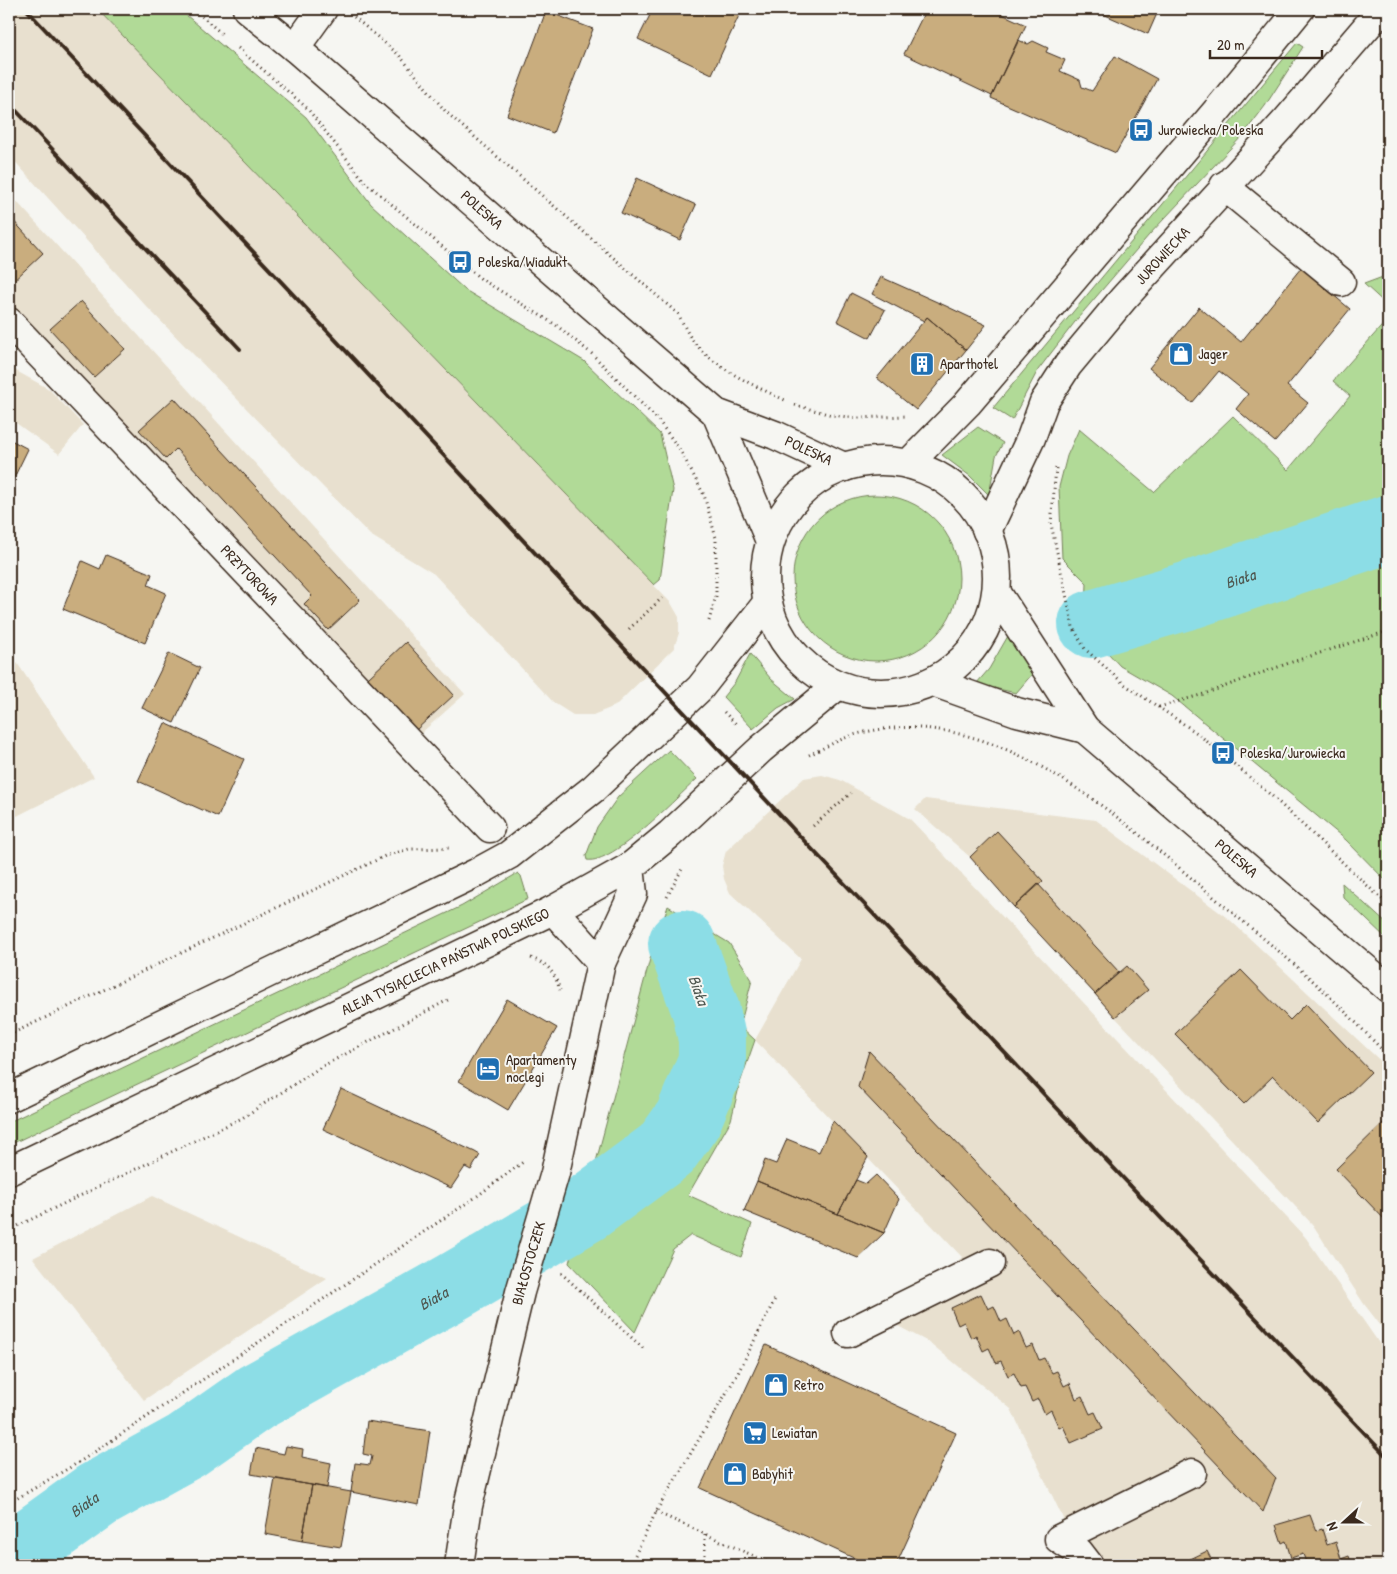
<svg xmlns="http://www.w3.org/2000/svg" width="1397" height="1574" viewBox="0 0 1397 1574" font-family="'Patrick Hand',sans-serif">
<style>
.built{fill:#e8e0cf}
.green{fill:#b1da97;stroke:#76825a}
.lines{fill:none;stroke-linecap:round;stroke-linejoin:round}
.river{stroke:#8cdde6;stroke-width:68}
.building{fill:#c9ad7e;stroke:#3b2a1e}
.minor-casing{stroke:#3b2a1e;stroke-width:31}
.major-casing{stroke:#3b2a1e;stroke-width:31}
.path{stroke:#3b2a1e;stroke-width:3;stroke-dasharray:1 4;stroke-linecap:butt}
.minor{stroke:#f6f6f2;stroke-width:28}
.major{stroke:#f6f6f2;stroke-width:28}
.rail{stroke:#3b2a1e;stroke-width:4}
.labels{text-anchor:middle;stroke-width:4;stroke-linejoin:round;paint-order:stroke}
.poi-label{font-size:15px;fill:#3b2a1e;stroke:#f6f6f2;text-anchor:start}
.street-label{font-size:15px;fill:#3b2a1e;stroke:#f6f6f2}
.water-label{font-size:16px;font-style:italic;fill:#4f5750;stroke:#f6f6f2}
</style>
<rect width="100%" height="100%" fill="#f6f6f2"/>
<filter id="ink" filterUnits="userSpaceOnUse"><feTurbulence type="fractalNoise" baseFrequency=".02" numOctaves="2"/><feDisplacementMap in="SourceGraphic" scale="10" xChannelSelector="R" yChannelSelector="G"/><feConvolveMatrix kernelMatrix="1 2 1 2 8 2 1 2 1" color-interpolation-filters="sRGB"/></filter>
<g filter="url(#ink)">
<path class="built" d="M9 9H97L671 603 679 617V633L674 648 615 706 593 715H573L554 703 434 574 370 535 145 305 9 155Z
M9 193 465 694 410 743 9 323Z
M9 367 49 389 83 425 59 454 9 418Z
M9 651 94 777 9 820Z
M822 775 840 780 910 819 1306 1238 1388 1356V1565H1073L1079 1552 1011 1409 930 1343 898 1326 962 1257 755 1040 801 959 730 893 724 879 722 866 726 851 804 778Z
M925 799 1096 820 1230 920 1388 1068V1335L1364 1304 1313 1225 1115 1017 970 857 915 809Z
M152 1196 327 1278 144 1400 33 1258Z"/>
<path class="green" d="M97 9H179L306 117 371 204 465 290 584 361 660 434 673 490 660 580 654 585Z
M1297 43 1303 47 1265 106 1243 135 1149 235 1078 318 1038 370 1012 420 993 408Z
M1388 275V306L1364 284Z
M1388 319V883L1346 840 1172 696 1120 666 1097 641 1086 611 1087 583 1062 558 1059 487 1067 456 1079 429 1154 492 1233 416 1288 470 1350 396 1333 381Z
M978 427 1003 443 996 456 989 495 970 476 942 455Z
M793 578a83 83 0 1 1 166 0a83 83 0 1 1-166 0Z
M1008 636 1033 673 1016 693 976 684 989 669Z
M750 654 771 679 795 699 778 708 753 729 723 697 735 682Z
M669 750 697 779C677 797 613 865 587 860L586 856 597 827 618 797Z
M518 873 521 876 528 899 9 1145V1122L462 906Z
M1342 883 1388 925V940L1343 897Z
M668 906 729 943 752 980 740 1026 755 1040 740 1083 731 1120 688 1195 752 1224 741 1257 691 1235 673 1249 635 1332 569 1263 650 959Z"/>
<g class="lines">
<g class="river">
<path id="s1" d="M1092 624 1190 595 1388 529"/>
<path id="s2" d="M9 1558 97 1495 186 1446 256 1397 453 1287 586 1209 666 1150 688 1119 712 1061V1039L706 1011 682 944"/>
</g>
</g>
<path class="building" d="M653 9H742L712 74 638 39Z
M926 9H991L1026 25 992 96 904 54Z
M1092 9H1159L1148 34Z
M546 11 593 29 553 133 507 115Z
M1018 40 1028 44 1033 41 1048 48 1046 52 1065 60 1060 71 1080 80 1082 87 1092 91 1115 56 1157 79 1116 153 991 98Z
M637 178 696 205 680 240 621 213Z
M9 216 43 253 9 285Z
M1301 268 1350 309 1287 386 1308 403 1275 442 1236 409 1248 394 1219 371 1192 403 1149 368 1199 307 1241 342Z
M881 277 946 306 986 325 966 350 927 317 924 321 872 294Z
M851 293 885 310 870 338 837 321Z
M81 301 125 349 94 377 50 329Z
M927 317 966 350 916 410 877 378Z
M174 398 360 600 328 630 304 604 312 596 176 449 166 459 139 430Z
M9 439 28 449 9 488Z
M106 555 152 574 148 585 166 593 145 643 63 609 82 561 100 569Z
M406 642 454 695 416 730 368 678Z
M169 653 200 668 174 723 142 708Z
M165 723 244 759 218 817 138 781Z
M997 831 1043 881 1014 907 970 857Z
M1038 884 1119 972 1095 994 1014 907Z
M1127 966 1148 990 1115 1017 1095 994Z
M1241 970 1290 1020 1306 1004 1371 1072 1318 1123 1273 1076 1244 1104 1175 1034Z
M507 999 557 1028 508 1110 459 1081Z
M869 1051 1276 1478 1263 1512 858 1087Z
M341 1089 475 1152 480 1155 471 1170 465 1167 451 1188 323 1129Z
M1388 1118V1223L1336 1169Z
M833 1121 868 1157 838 1214 757 1181 765 1160 776 1164 787 1139 819 1152Z
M876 1175 899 1199 884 1233 838 1214 856 1180 866 1184Z
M757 1181 838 1214 884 1233 858 1258 744 1211Z
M981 1294 988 1309 994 1306 1001 1322 1007 1319 1014 1335 1019 1332 1026 1348 1033 1345 1039 1360 1044 1358 1052 1373 1057 1371 1064 1386 1070 1383 1076 1399 1082 1396 1090 1414 1095 1412 1103 1429 1071 1443 1063 1426 1059 1428 1051 1410 1045 1414 1038 1399 1032 1402 1025 1387 1021 1388 1014 1373 1008 1376 1001 1361 996 1363 989 1348 983 1351 976 1335 971 1338 964 1322 958 1325 951 1308Z
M766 1345 956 1433 896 1565H869L700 1488Z
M367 1421 430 1431 419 1505 351 1492 355 1463 370 1465 372 1456 363 1454Z
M286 1446 303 1449 302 1457 331 1463 327 1488 251 1474 256 1448 284 1454Z
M275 1479 312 1485 302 1541 265 1534Z
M312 1485 351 1492 341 1547 302 1541Z
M1310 1515 1316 1531 1322 1529 1327 1545 1336 1542 1341 1559 1349 1556 1352 1565H1307L1303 1554 1291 1558 1286 1541 1282 1543 1276 1525Z
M1207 1551 1214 1565H1178Z"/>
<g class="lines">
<defs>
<g id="minor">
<path d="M295 48 323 9"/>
<path d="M1224 186 1341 282"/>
<path id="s3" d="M9 322 490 828"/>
<path d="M908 464 968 403 1219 108 1300 9"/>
<path id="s4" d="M987 531 1031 438 1044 402 1068 365 1123 299 1285 122 1382 9"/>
<path d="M553 910 601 963"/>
<path d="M848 1333 990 1263"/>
<path id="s5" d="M459 1565 468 1506 520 1292 555 1173 601 963 633 894 630 867"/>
<path d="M1089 1565 1079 1552 1059 1539 1192 1473"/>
</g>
<g id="major">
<path id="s6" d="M247 9 295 48 716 413 775 435 844 467"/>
<path d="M716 413 770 541"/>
<circle cx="881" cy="577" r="116"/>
<path id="s7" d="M997 593 1085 729 1388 988"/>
<path d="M933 682 1017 712 1085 729"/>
<path d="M9 1098 476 873 509 855 593 789 700 688 767 603"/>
<path id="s8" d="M9 1171 553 910 630 867 670 834 761 749 837 686"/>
</g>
</defs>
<use href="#minor" class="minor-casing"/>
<use href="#major" class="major-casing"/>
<path class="path" d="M193 9 198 13
M201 9 198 13 222 34
M354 17 399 55 446 112 678 314C683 323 687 333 693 341 717 370 753 385 787 401
M238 48 307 108 365 182 481 279 556 325 592 354 658 420 680 450 704 495 716 538V596L709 621
M795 405 832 415 857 418 907 416
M1056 468 1051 524 1073 627 1085 649 1124 684 1197 733 1272 796 1388 905
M629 629 662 598
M1159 707 1204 694 1289 663 1388 631
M724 712 737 725
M809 755C826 747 843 737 861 733 992 702 1112 811 1203 888 1244 923 1288 957 1327 994 1348 1014 1368 1035 1388 1056
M813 826 851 793
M667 897 682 869
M531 958C549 964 554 972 560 990
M9 1035 385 856 409 849 449 848
M9 1230 242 1118 321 1067 448 1000
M561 1273 644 1349
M9 1503 81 1461 476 1197 523 1162
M656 1512 774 1565
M635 1555 656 1512 737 1375 776 1297
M705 1565V1533"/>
<use href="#minor" class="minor"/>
<use href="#major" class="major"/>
<path class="rail" d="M26 9 810 847 1388 1458
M9 103 240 349"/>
</g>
</g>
<defs>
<symbol id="bus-square" viewBox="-11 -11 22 22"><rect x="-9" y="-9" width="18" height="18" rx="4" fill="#1f6fb2" stroke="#f6f6f2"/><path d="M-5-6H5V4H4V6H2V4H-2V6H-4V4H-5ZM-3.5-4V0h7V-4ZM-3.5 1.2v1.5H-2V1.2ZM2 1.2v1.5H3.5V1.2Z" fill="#fff"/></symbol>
<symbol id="shop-square" viewBox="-11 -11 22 22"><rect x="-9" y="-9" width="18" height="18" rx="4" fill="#1f6fb2" stroke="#f6f6f2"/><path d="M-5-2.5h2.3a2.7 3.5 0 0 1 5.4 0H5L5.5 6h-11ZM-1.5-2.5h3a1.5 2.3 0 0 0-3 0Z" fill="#fff"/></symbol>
<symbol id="building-square" viewBox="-11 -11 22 22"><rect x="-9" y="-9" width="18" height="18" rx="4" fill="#1f6fb2" stroke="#f6f6f2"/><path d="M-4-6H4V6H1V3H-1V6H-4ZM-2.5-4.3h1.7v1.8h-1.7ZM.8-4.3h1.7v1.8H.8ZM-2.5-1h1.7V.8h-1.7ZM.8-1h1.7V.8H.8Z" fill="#fff"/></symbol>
<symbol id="hotel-square" viewBox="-11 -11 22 22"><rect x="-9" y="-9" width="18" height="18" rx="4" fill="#1f6fb2" stroke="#f6f6f2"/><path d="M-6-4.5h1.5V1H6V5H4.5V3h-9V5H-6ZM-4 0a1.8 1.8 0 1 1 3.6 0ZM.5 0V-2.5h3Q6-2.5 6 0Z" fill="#fff"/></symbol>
<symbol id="supermarket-square" viewBox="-11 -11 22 22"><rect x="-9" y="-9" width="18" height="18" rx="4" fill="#1f6fb2" stroke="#f6f6f2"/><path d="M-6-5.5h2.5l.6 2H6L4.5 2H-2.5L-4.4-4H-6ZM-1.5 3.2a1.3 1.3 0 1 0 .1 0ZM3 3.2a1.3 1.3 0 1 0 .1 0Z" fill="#fff"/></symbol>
</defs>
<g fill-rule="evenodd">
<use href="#bus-square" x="1127" y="116" width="28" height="28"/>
<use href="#bus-square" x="446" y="248" width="28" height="28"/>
<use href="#shop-square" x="1167" y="340" width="28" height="28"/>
<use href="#building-square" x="908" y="350" width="28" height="28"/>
<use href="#bus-square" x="1209" y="739" width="28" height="28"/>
<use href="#hotel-square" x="474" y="1055" width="28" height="28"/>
<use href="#shop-square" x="762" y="1371" width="28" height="28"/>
<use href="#supermarket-square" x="741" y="1419" width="28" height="28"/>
<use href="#shop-square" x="721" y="1460" width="28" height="28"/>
</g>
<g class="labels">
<g class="poi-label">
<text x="1158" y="135">Jurowiecka/Poleska</text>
<text x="478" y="267">Poleska/Wiadukt</text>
<text x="1198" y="359">Jager</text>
<text x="940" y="369">Aparthotel</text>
<text x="1240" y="758">Poleska/Jurowiecka</text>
<text x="506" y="1065">Apartamenty<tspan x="506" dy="17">noclegi</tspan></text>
<text x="794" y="1390">Retro</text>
<text x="772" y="1438">Lewiatan</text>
<text x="752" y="1479">Babyhit</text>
</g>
<g class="street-label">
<text dy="5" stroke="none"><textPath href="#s6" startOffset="309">POLESKA</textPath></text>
<text dy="5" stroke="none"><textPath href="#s4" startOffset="330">JUROWIECKA</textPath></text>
<text dy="5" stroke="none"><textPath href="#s6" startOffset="719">POLESKA</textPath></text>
<text dy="5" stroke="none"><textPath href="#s3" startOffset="349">PRZYTOROWA</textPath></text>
<text dy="5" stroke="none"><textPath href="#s7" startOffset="361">POLESKA</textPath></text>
<text dy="5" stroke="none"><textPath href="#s8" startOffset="484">ALEJA TYSIĄCLECIA PAŃSTWA POLSKIEGO</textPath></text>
<text dy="5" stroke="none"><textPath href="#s5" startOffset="310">BIAŁOSTOCZEK</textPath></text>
</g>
<g class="water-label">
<text dy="6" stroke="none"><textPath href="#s1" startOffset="155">Biała</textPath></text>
<text transform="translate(699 990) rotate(70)" y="6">Biała</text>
<text dy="6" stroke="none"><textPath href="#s2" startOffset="498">Biała</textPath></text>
<text dy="6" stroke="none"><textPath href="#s2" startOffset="92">Biała</textPath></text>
</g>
</g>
<rect width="1397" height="1574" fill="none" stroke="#f6f6f2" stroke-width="30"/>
<rect x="15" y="15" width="1367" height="1544" fill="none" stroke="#3b2a1e" stroke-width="2" filter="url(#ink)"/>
<g transform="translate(1344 1522) rotate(249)" stroke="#f6f6f2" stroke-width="4" paint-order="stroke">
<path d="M0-4L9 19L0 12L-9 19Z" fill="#3b2a1e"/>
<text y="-8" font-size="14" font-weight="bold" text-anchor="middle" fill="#3b2a1e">N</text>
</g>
<path d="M1210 50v8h112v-8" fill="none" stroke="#3b2a1e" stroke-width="2.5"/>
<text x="1217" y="50" font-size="15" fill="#3b2a1e" stroke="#f6f6f2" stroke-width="4" paint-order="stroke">20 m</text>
</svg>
